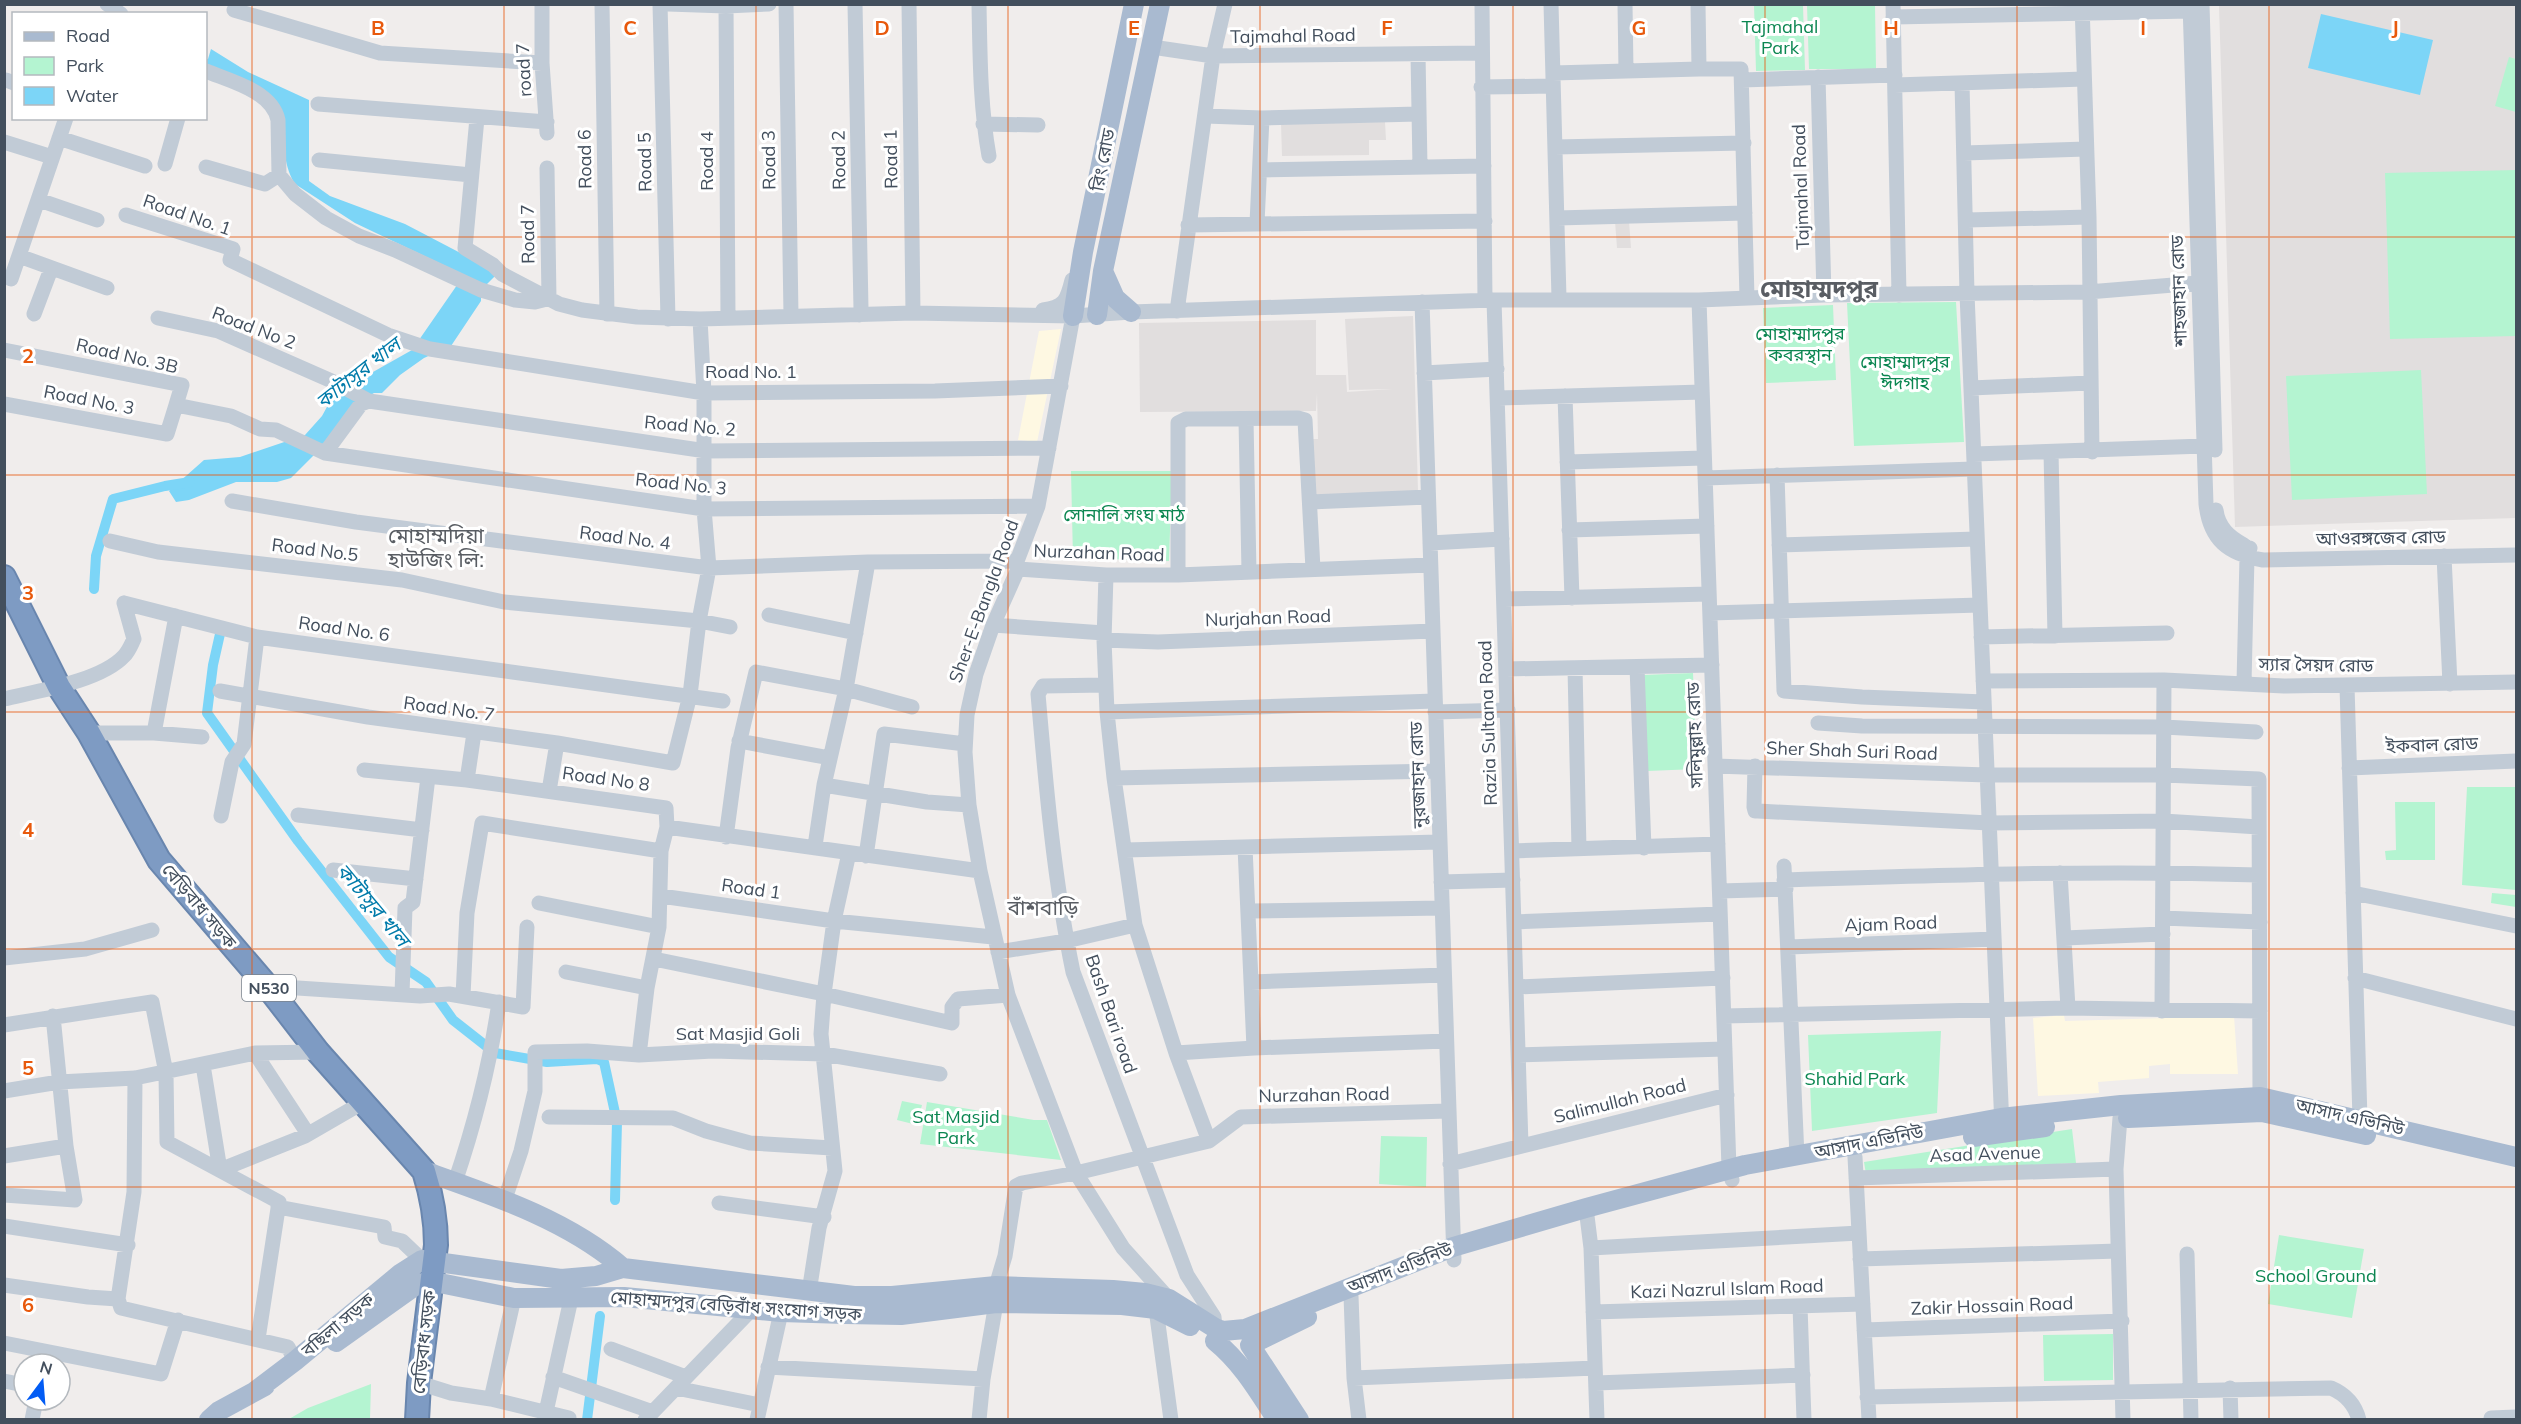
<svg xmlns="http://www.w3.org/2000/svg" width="2521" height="1424" viewBox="0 0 2521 1424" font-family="Mulish,'Noto Sans Bengali',sans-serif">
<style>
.commercial{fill:#fef8e2}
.education{fill:#e1dede}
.green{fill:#b4f4d1}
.water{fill:#7cd5f7}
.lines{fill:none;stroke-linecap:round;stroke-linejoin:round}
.canal{stroke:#7cd5f7;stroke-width:10}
.highway-casing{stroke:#6986ae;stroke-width:26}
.minor{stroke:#c1cbd6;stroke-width:15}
.major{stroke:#a9bad0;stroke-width:20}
.highway{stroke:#7e9bc3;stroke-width:22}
.grid{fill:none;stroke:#e8590c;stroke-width:1.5;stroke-opacity:0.55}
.labels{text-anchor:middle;stroke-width:6;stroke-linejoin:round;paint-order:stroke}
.shield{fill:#fff;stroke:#7b848e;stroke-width:1.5}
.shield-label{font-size:16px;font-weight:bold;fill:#434f5d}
.park-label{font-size:18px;fill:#0b8651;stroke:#fff}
.street-label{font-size:18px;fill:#434f5d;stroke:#fff}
.water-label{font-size:20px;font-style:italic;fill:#017baa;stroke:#fff}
.quarter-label{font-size:21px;fill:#595d63;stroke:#fff}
.district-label{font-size:24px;font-weight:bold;fill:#595d63;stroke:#fff}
.grid-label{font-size:20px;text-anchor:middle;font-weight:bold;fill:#e8590c;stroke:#fff;stroke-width:6;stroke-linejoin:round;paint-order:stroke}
</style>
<rect width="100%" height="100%" fill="#f0edec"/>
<path class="commercial" d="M1061 329 1037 442 1018 440 1039 331Z
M2064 1015 2065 1021 2234 1016 2238 1074H2170V1064L2149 1066V1078L2098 1082 2099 1093 2038 1096 2033 1018Z"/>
<path class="education" d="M2219 5H2516V518L2235 527Z
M1385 122 1386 140H1369V155L1282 156 1281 123Z
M1615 221H1629L1631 248H1617Z
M1413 316 1418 491 1314 495 1311 439H1318L1317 393 1316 411 1140 412 1139 323 1316 320V375H1346L1347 392 1392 389 1349 390 1345 319Z"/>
<path class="green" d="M1754 5H1803L1805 70 1756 71Z
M1807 5H1875L1876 69H1809Z
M2509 57 2516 59V112L2495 106Z
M2516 170V336L2390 339 2385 173Z
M1956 302 1964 442 1854 446 1847 303Z
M1833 305 1836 380 1766 383 1763 308Z
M2421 370 2427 494 2292 500 2286 376Z
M1071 471H1172L1169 561 1073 558Z
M1693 673 1697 769 1647 771 1643 675Z
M2467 787H2516V890L2462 885Z
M2395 802H2435V860H2386L2385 851 2396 850Z
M2492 893 2516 895V907L2491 903Z
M1941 1031 1937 1113 1812 1131 1808 1035Z
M902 1101 922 1105 917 1125 897 1120Z
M927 1102 1034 1120H1047L1061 1160 920 1144Z
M2072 1129 2076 1163 1866 1174 1864 1162Z
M1381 1136 1427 1137 1426 1187 1379 1184Z
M2279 1235 2364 1249 2352 1318 2268 1304Z
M2113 1334V1380L2044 1381 2043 1335Z
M371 1384 370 1419H289L308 1408Z"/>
<path class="water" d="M2321 14 2433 40 2420 95 2308 68Z
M211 49 248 72 309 100V181L330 196 405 224 493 270 496 275 481 290V301L451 346 424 358 400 375 382 393H374L356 403 335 434 291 478 277 482H236L189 500 176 502 169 491 204 460 240 457 305 435 322 416 334 394 412 350 464 275 355 223 295 184C282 164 283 133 281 110L206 67V59H208Z"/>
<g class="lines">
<path class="canal" d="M94 589 96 556 113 499 165 486 190 482
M220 634 213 665 207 713 298 841 389 957 426 982 453 1020 495 1053 547 1062 597 1059 604 1062 617 1122 615 1200
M587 1420 600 1316"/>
<defs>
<path id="highway" d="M4 577 59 687 89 733 159 860 267 986 318 1052 424 1171C432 1196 436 1219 436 1245L419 1383 417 1420"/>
</defs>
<use href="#highway" class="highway-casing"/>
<path class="minor" d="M107 4 121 14
M542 4V63L547 133
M602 4 607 314
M660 4 668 319
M668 4 726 6 769 4
M726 4 728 318
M786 4 791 315
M855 4 861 309 859 315
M909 4 913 313
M979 4C980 55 980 106 989 156
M1482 4 1485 300
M1551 4 1559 298
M1625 4 1626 71
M1698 4 1699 69
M1893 4 1899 295
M2082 4 2089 217 2092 452
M2190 4 2206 504C2210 540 2228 554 2263 560L2516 555
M2202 4 2215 450
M234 10 380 53 542 63
M1893 17 2190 11
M1152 47 1213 56 1482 53
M1418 54 1420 167
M206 71C230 81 272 91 278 120L279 175 295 194 326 218 359 236 395 250 481 290 515 300 535 302 547 299
M1553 73 1699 69H1741L1747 298
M1818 77 1824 295
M6 80 14 83
M1742 80 1895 75
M1962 83 1967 294 2002 1127
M1895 85 2084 79
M1481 87 1553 86
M318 104 547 122
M1205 116 1262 118 1418 114
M477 118 465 248 493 265 502 274 559 304 582 310 637 317 700 319 913 313 1073 316 1131 312 1494 300H1699L1824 295 2088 292 2210 282
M983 124 1038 125
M59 138 145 166
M4 142 52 157
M1555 147 1744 143
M1964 153 2086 149
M319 160 471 175
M165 164 178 118
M206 167 265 184 279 175
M547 168 549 299
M1260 170 1484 166
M39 200 97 220
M126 215 233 249 230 260 388 335 430 349 704 393 935 391 1061 386
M1557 218 1745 213
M1967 220 2089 217
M1257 223 1262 118
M1188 225 1485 221
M19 256 107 288
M11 279 66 118
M1494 300 1521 1145
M1699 300 1729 1168 1732 1180
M1422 302 1454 1260
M1043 310C1065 307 1067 300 1072 280
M1177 311 1213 56 1225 4
M34 314 51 269
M1073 316 1038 506 1017 561 1018 569 993 625 976 674 967 715 965 752 969 805 980 871 1008 995 1076 1173 1123 1248 1169 1299
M158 318 218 331 334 382 369 401 706 451 1049 448
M4 350 182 385 176 405 231 416 260 429 276 430 325 453 704 509 1038 506
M1424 373 1497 369
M1971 388 2090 383
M1565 396 1572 598
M1498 398 1702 392
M4 404 167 434 176 405
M1246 420 1249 572
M2051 452 2055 636
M325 453 361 404 369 401
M1974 454 2204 446
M1567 462 1704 458
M1777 475 1784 691 1862 697 1984 702
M1705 478 1974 469
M232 501 356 522 709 568 868 562 1017 561
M1310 502 1428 497
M2216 510C2218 527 2229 537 2244 545
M1569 530 1707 526
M110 541 158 552 402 580 504 602 699 621 730 627
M1430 543 1502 539
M1779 545 1977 539
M2444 556 2450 684
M1018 569 1106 575H1178L1430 565
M1106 575 1104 640 1107 712 1114 778 1135 925 1176 1053 1209 1141
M1178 575V423L1186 419 1298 418 1305 420 1313 569
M1504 599 1709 594
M124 603 257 637 723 701
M1710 613 1980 605
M769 615 856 633
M993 625 1104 633
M1981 637 2167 633
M1104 640 1158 642 1433 631
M1637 667 1644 848
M1575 668 1579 849
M1506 669 1712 665
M1983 681 2164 680 2284 686 2516 682
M2244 683 2247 557 2250 548
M1105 685 1043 686 1038 694C1046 787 1054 880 1073 972L1187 1275 1214 1317 1215 1328
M2347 686 2360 1119
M220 691 368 717 557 743 673 763 690 695 699 621 709 568 704 509V393L700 319
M4 699C38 691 101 681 124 656 129 651 131 645 134 639L124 603
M1107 712 1435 701
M1435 712 1508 710
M1818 723 1862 726 2164 727 2256 732
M89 733H154L202 737
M154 733 176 616
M739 741 830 758
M1715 766 1987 775H2164L2259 779 2260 1097
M1755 766 1754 807 1755 811H1758L1989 823 2163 821 2259 827
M2349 768 2516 761
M364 770 467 780 666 808 667 827 661 851 659 927 647 988 639 1055
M1114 778 1437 771
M467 780 474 733
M824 785 927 802 969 805
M549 791 557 743
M298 815 422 830
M221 816 232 762 244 744 257 637
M667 827 980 871
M726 837 738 748 756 672 846 689 912 707
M815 846 824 785 846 689 868 562
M1245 847 1254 1048
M1125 850 1439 842
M1512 851 1718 844
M866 856 884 734 965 744
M1784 866 1797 1156
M333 870 416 879
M2060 873 2068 1008
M1784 880C1943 875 2101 870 2259 875
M1441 882 1513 880
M1720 891 1786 889
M2353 893 2516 926
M661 896 834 921 993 937
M539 903 659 927
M1249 911 1442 908
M2163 918 2260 922
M1514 922 1720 914
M2064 938 2163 934
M1789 947 1994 939
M998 952 1066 941 1135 925
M4 958 85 949 152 930
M654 959 824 994 952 1023V1007L958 999 1008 995
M566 972 647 988
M2355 978 2516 1019
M1251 982 1444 975
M267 986 420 996 449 994 523 1007 527 927
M1516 987 1723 978
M402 994 405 908 413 902 428 777
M463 996 467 913 482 823 661 851
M2162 1011 2164 680
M1724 1016 2068 1008 2260 1011
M4 1025 152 1002 166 1073 167 1142 279 1202 258 1339
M255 1053 308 1134
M1176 1053 1254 1048 1446 1041
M1519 1055 1725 1049
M203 1065 220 1170
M135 1078 134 1192 118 1299 121 1308 288 1347 295 1361
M4 1091 59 1082 135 1078 255 1053 318 1052
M549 1117 673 1118 706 1131 750 1143 832 1148
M2120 1118 2116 1169 2123 1420
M4 1156 66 1146
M1855 1157 1869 1420
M1450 1164 1727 1095
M220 1170 305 1136 362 1103
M1856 1178 2116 1169
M455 1182C475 1123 490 1064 499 1002
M4 1195 75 1200 66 1146 53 1016
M505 1199 521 1151 535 1091V1052L587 1051 639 1055 713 1051 824 1054 940 1074
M719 1203 824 1217
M278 1207 384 1227 385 1237 402 1241 422 1260
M1586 1208 1591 1248 1597 1420
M4 1226 128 1245
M1591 1248 1859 1233
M2187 1254 2191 1420
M1860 1259 2118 1251
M4 1285 88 1297 118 1299
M809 1292 819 1228 835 1171 821 1034 824 994 834 921 849 853
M1351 1296 1354 1378 1359 1420
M1800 1306 1804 1420
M1156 1309 1171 1420
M1593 1312 1863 1304
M1864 1330 2122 1321
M4 1343 161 1374 178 1320
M611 1349 686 1377
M768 1367 983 1379
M553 1377 653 1412
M1354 1378 1595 1368
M4 1381 24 1385
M419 1383 451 1393 491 1399 569 1418
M1596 1383 1803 1375
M676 1388 760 1405
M2230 1388 2231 1420
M1867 1397 2331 1388C2345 1394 2355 1404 2359 1420
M491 1399 514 1298
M546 1412 571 1299
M2491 1418 2516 1417
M32 1420 36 1400
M645 1420 753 1308
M757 1420 781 1312
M979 1420 983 1379 996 1303V1286L1005 1256 1016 1186 1022 1183 1076 1173 1209 1141 1241 1117 1448 1111"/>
<path class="major" d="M1103 271 1115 298 1131 312
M1097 315 1103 271 1160 4
M1073 316 1083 252 1134 4
M2128 1118 2262 1112 2366 1135
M1973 1137 2045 1127
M424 1171C492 1195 568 1220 623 1268
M1223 1331 1215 1341C1242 1363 1258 1391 1277 1420
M336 1342 416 1285 430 1281 514 1298 624 1297 781 1312 845 1314 901 1315 996 1303 1122 1305 1156 1309 1190 1326
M254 1392 295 1361 400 1274 422 1260 561 1279 596 1276 623 1268 854 1296H892L996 1286 1113 1290 1145 1293 1169 1299 1215 1328 1223 1331 1245 1329 1453 1247 1586 1208 1745 1165 2001 1118 2121 1105 2260 1097 2516 1157
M209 1420 219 1411 265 1386
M1299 1420 1250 1345 1307 1317"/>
<use href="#highway" class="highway"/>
</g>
<path class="grid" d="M252 4V1420M504 4V1420M756 4V1420M1008 4V1420M1260 4V1420M1513 4V1420M1765 4V1420M2017 4V1420M2269 4V1420M4 237H2516M4 475H2516M4 712H2516M4 949H2516M4 1187H2516"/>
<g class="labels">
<rect class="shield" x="242" y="975" width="54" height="26" rx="4.5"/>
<g class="shield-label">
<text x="269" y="994">N530</text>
</g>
<g class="park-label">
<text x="1780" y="33">Tajmahal<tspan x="1780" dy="21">Park</tspan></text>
<text x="1800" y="340">মোহাম্মাদপুর<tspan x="1800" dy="21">কবরস্থান</tspan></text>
<text x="1905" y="368">মোহাম্মাদপুর<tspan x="1905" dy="21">ঈদগাহ</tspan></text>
<text x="1124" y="521">সোনালি সংঘ মাঠ</text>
<text x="1855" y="1085">Shahid Park</text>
<text x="956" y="1123">Sat Masjid<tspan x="956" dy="21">Park</tspan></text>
<text x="2316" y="1282">School Ground</text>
</g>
<g class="street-label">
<text transform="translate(1293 36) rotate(-1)" y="6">Tajmahal Road</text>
<text transform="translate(524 70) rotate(-93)" y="6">road 7</text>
<text transform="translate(585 159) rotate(-91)" y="6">Road 6</text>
<text transform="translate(891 159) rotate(-91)" y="6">Road 1</text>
<text transform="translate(769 160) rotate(-91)" y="6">Road 3</text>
<text transform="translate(839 160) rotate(-91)" y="6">Road 2</text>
<text transform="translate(1103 160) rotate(-79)" y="6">রিং রোড</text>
<text transform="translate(707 161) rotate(-90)" y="6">Road 4</text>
<text transform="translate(645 162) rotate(-91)" y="6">Road 5</text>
<text transform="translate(1801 187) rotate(-92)" y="6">Tajmahal Road</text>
<text transform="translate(187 215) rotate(19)" y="6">Road No. 1</text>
<text transform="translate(528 234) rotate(-91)" y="6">Road 7</text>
<text transform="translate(2179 291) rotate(-92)" y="6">শাহজাহান রোড</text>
<text transform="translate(254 328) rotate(21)" y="6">Road No 2</text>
<text transform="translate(127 356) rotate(13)" y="6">Road No. 3B</text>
<text x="751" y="378">Road No. 1</text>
<text transform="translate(89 400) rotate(11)" y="6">Road No. 3</text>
<text transform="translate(690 426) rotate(5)" y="6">Road No. 2</text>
<text transform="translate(681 484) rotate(6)" y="6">Road No. 3</text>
<text transform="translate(625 538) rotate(7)" y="6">Road No. 4</text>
<text transform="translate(2381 538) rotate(-1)" y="6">আওরঙ্গজেব রোড</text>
<text transform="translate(315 550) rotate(7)" y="6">Road No.5</text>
<text transform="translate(1099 553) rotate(2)" y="6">Nurzahan Road</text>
<text transform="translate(984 601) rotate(-70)" y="6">Sher-E-Bangla Road</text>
<text transform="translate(1268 618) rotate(-2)" y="6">Nurjahan Road</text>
<text transform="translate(344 629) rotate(8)" y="6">Road No. 6</text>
<text transform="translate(2316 665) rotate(1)" y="6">স্যার সৈয়দ রোড</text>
<text transform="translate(449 709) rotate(8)" y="6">Road No. 7</text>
<text transform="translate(1488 723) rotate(-92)" y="6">Razia Sultana Road</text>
<text transform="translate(1695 735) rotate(-92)" y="6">সলিমুল্লাহ রোড</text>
<text transform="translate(2432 745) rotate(-2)" y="6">ইকবাল রোড</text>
<text transform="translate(1852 751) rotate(2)" y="6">Sher Shah Suri Road</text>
<text transform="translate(1418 775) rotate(-92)" y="6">নুরজাহান রোড</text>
<text transform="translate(606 779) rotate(8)" y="6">Road No 8</text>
<text transform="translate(751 889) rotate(8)" y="6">Road 1</text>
<text transform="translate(199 906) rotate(50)" y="6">বেড়িবাধ সড়ক</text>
<text transform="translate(1891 924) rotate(-2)" y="6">Ajam Road</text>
<text transform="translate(1111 1014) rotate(71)" y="6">Bash Bari road</text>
<text x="738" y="1040">Sat Masjid Goli</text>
<text transform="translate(1324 1095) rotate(-1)" y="6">Nurzahan Road</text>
<text transform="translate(1620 1101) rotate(-14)" y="6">Salimullah Road</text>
<text transform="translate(2350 1117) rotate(13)" y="6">আসাদ এভিনিউ</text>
<text transform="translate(1869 1142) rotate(-11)" y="6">আসাদ এভিনিউ</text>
<text transform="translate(1985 1154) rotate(-2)" y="6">Asad Avenue</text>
<text transform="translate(1400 1268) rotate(-21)" y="6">আসাদ এভিনিউ</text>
<text transform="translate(1727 1289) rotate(-2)" y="6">Kazi Nazrul Islam Road</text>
<text transform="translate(736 1306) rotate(4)" y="6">মোহাম্মদপুর বেড়িবাঁধ সংযোগ সড়ক</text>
<text transform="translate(1992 1306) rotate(-2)" y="6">Zakir Hossain Road</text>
<text transform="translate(338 1325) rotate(-40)" y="6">বছিলা সড়ক</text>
<text transform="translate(424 1342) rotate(-84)" y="6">বেড়িবাধ সড়ক</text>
</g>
<g class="water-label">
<text transform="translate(358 373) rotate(-38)" y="7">কাটাসুর খাল</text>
<text transform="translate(373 905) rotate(50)" y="7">কাটাসুর খাল</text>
</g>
<g class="quarter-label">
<text x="436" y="543">মোহাম্মদিয়া<tspan x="436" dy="24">হাউজিং লি:</tspan></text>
<text x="1043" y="915">বাঁশবাড়ি</text>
</g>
<g class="district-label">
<text x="1819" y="297">মোহাম্মদপুর</text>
</g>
</g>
<g class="grid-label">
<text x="378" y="35">B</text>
<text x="630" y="35">C</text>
<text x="882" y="35">D</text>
<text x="1134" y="35">E</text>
<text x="1387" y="35">F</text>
<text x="1639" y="35">G</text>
<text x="1891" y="35">H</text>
<text x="2143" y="35">I</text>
<text x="2395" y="35">J</text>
<text x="28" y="363">2</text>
<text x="28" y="600">3</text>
<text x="28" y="837">4</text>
<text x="28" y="1075">5</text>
<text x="28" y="1312">6</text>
</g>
<rect width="2521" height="1424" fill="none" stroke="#434f5d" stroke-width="12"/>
<rect x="12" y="12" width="195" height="108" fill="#ffffff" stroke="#b4b9be" stroke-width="1.5"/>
<rect x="24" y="32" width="30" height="9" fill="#a9bad0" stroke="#b4b9be" stroke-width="1.5"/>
<text x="66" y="42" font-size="18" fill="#434f5d">Road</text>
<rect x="24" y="57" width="30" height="18" fill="#b4f4d1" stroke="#b4b9be" stroke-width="1.5"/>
<text x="66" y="72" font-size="18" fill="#434f5d">Park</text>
<rect x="24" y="87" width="30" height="18" fill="#7cd5f7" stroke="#b4b9be" stroke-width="1.5"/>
<text x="66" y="102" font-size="18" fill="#434f5d">Water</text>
<g transform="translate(42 1382) rotate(16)"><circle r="28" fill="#ffffff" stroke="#b4b9be" stroke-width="1.5"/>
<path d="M0-4.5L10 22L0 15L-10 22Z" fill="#025cf4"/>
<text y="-9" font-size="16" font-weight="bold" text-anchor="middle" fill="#434f5d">N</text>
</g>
</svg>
